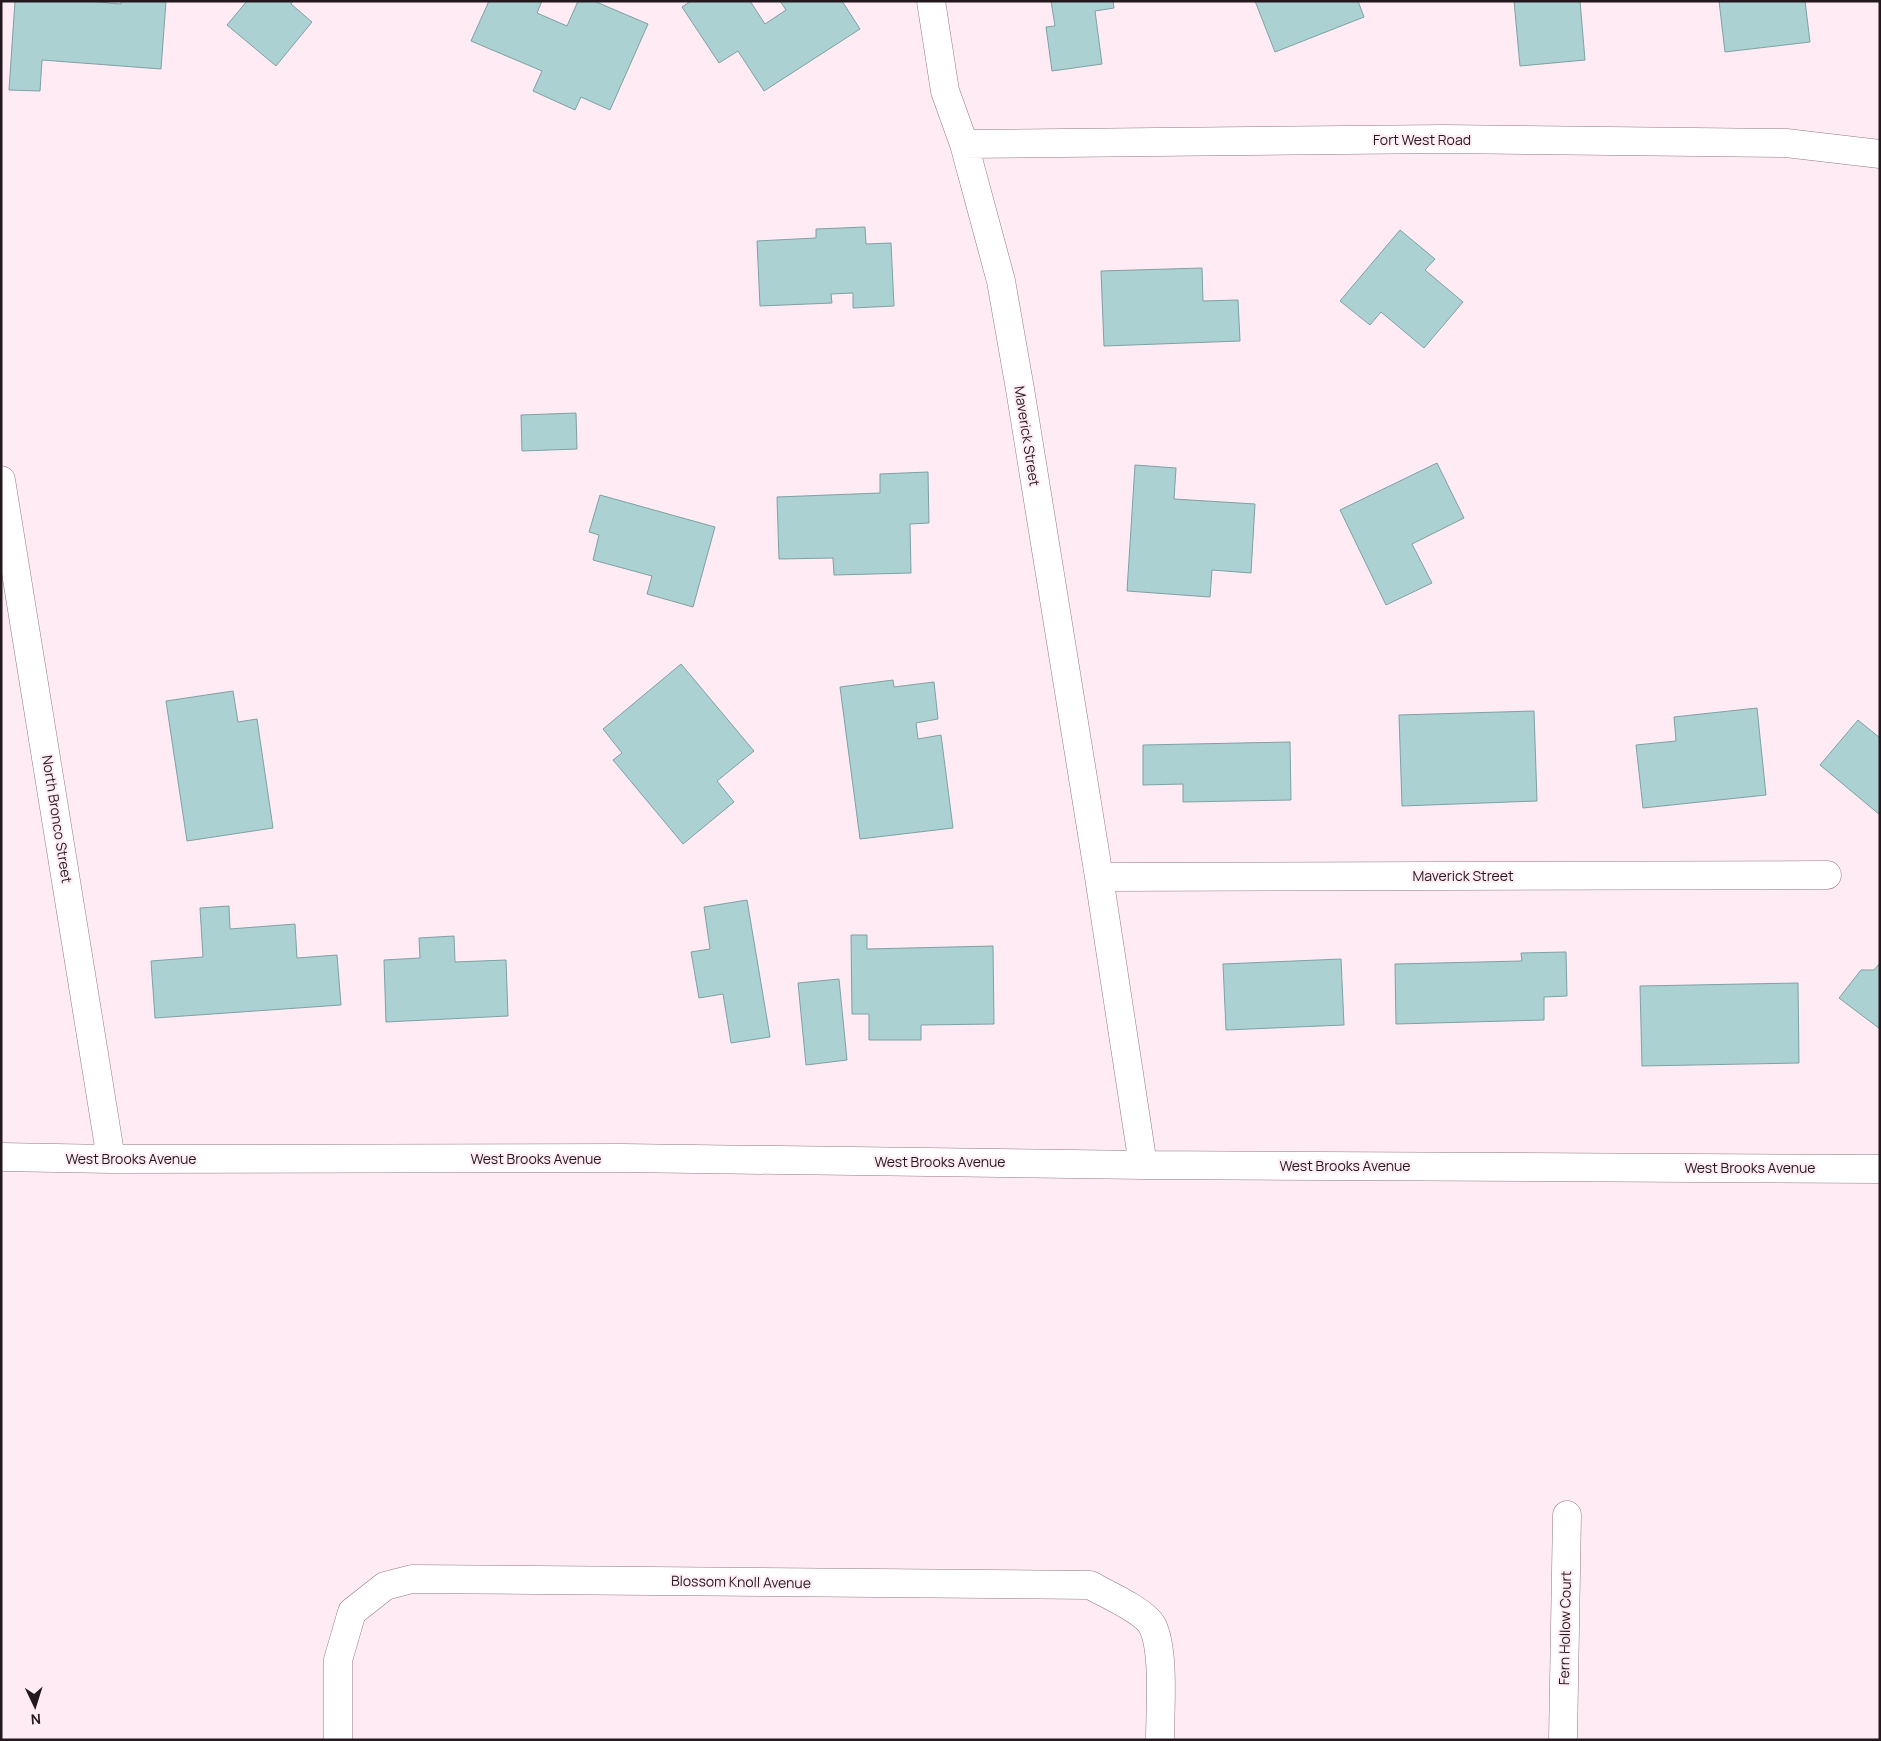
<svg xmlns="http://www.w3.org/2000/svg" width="1881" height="1741" viewBox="0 0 1881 1741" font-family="Manrope,sans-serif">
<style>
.building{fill:#acd1d2;stroke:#7ea1a3}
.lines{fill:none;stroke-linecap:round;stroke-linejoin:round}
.minor-casing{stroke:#947885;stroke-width:29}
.minor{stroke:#fff;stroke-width:28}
.labels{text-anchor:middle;stroke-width:4;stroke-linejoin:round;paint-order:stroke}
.street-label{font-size:14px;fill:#23181d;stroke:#feebf4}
</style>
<rect width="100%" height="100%" fill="#feebf4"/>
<path class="building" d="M15 1H88L121 4V1H166L161 69 42 60 40 91 9 90Z
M247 1H293L291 4 312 22 276 66 227 25Z
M489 1H542L537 13 567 26 578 1H594L648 24 610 110 581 97 575 110 533 91 542 71 471 41Z
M691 1H750L765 24 786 10 780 1H842L860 29 764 91 738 51 719 63 682 7Z
M1051 1H1113L1114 8 1095 11 1102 64 1052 71 1046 27 1055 26Z
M1255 1H1358L1364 17 1275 52Z
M1514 1H1580L1585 60 1520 66Z
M1719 1H1805L1810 42 1725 52Z
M865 227 866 244 891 243 894 306 853 308V293L831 294 832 303 760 306 757 241 816 238V229Z
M1400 230 1435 259 1425 270 1463 302 1424 348 1381 312 1370 325 1340 301Z
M1202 268 1203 301 1238 300 1240 341 1104 346 1101 271Z
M576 413 577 449 522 451 521 415Z
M1437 463 1464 518 1412 544 1432 583 1386 605 1340 510Z
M1135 465 1176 468 1174 499 1255 504 1251 573 1212 570 1210 597 1127 591Z
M928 472 929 523 910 524 911 573 834 575 833 558 779 559 777 497 880 493V474Z
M600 495 715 527 693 607 647 594 652 576 593 560 599 535 589 532Z
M681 664 754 751 717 781 734 802 683 844 613 760 622 753 603 729Z
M893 680 894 687 934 682 938 719 916 723 918 739 941 735 953 828 860 839 840 687Z
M233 691 238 722 257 719 273 828 187 841 166 701Z
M1757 708 1766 795 1643 808 1636 745 1676 741 1674 717Z
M1534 711 1537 801 1402 806 1399 715Z
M1858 720 1880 738V815L1820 765Z
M1290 742 1291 800 1183 802V784L1143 785V745Z
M747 900 770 1037 731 1043 723 994 699 998 691 952 710 949 704 907Z
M229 906 230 929 295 924 297 958 337 955 341 1005 155 1018 151 961 203 957 200 908Z
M851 935H867V949L993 946 994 1024 921 1025V1040H869V1014H852Z
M454 936 455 962 506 960 508 1016 386 1022 384 960 420 958 419 938Z
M1566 952 1567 996 1544 997V1020L1396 1024 1395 964 1522 961 1521 953Z
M1341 959 1344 1025 1226 1030 1223 964Z
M1880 963V1029L1839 998 1861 970H1874Z
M839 979 847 1060 806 1065 798 983Z
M1798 983 1799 1063 1642 1066 1640 986Z"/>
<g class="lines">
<defs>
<path id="minor" d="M931 1 945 91 964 144 1001 281 1020 389 1099 877 1143 1165
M964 144 1443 139 1786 143 1880 154
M1 480 111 1159
M1099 877 1827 875
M1 1157 111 1159 623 1158 1143 1165 1880 1169
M338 1740V1660L352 1612 385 1586 412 1579 1090 1585C1106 1594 1143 1610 1152 1625 1165 1650 1160 1710 1160 1740
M1563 1740 1567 1515"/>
</defs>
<use href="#minor" class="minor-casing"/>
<use href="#minor" class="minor"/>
</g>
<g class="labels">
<g class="street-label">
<text x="1422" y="145">Fort West Road</text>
<text transform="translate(1027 436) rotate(81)" y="5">Maverick Street</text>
<text transform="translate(57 819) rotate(81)" y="5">North Bronco Street</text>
<text x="1463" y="881">Maverick Street</text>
<text x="131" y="1164">West Brooks Avenue</text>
<text x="536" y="1164">West Brooks Avenue</text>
<text x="940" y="1167">West Brooks Avenue</text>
<text x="1345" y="1171">West Brooks Avenue</text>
<text x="1750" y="1173">West Brooks Avenue</text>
<text transform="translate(741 1582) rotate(1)" y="5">Blossom Knoll Avenue</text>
<text transform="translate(1565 1628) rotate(-89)" y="5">Fern Hollow Court</text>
</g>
</g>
<rect width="1881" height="1741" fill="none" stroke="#23181d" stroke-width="5"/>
<g transform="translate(35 1706) rotate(176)" stroke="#feebf4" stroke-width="4" paint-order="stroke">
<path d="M0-4L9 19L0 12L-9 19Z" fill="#23181d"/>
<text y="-8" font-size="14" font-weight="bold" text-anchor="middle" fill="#23181d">N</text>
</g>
</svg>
